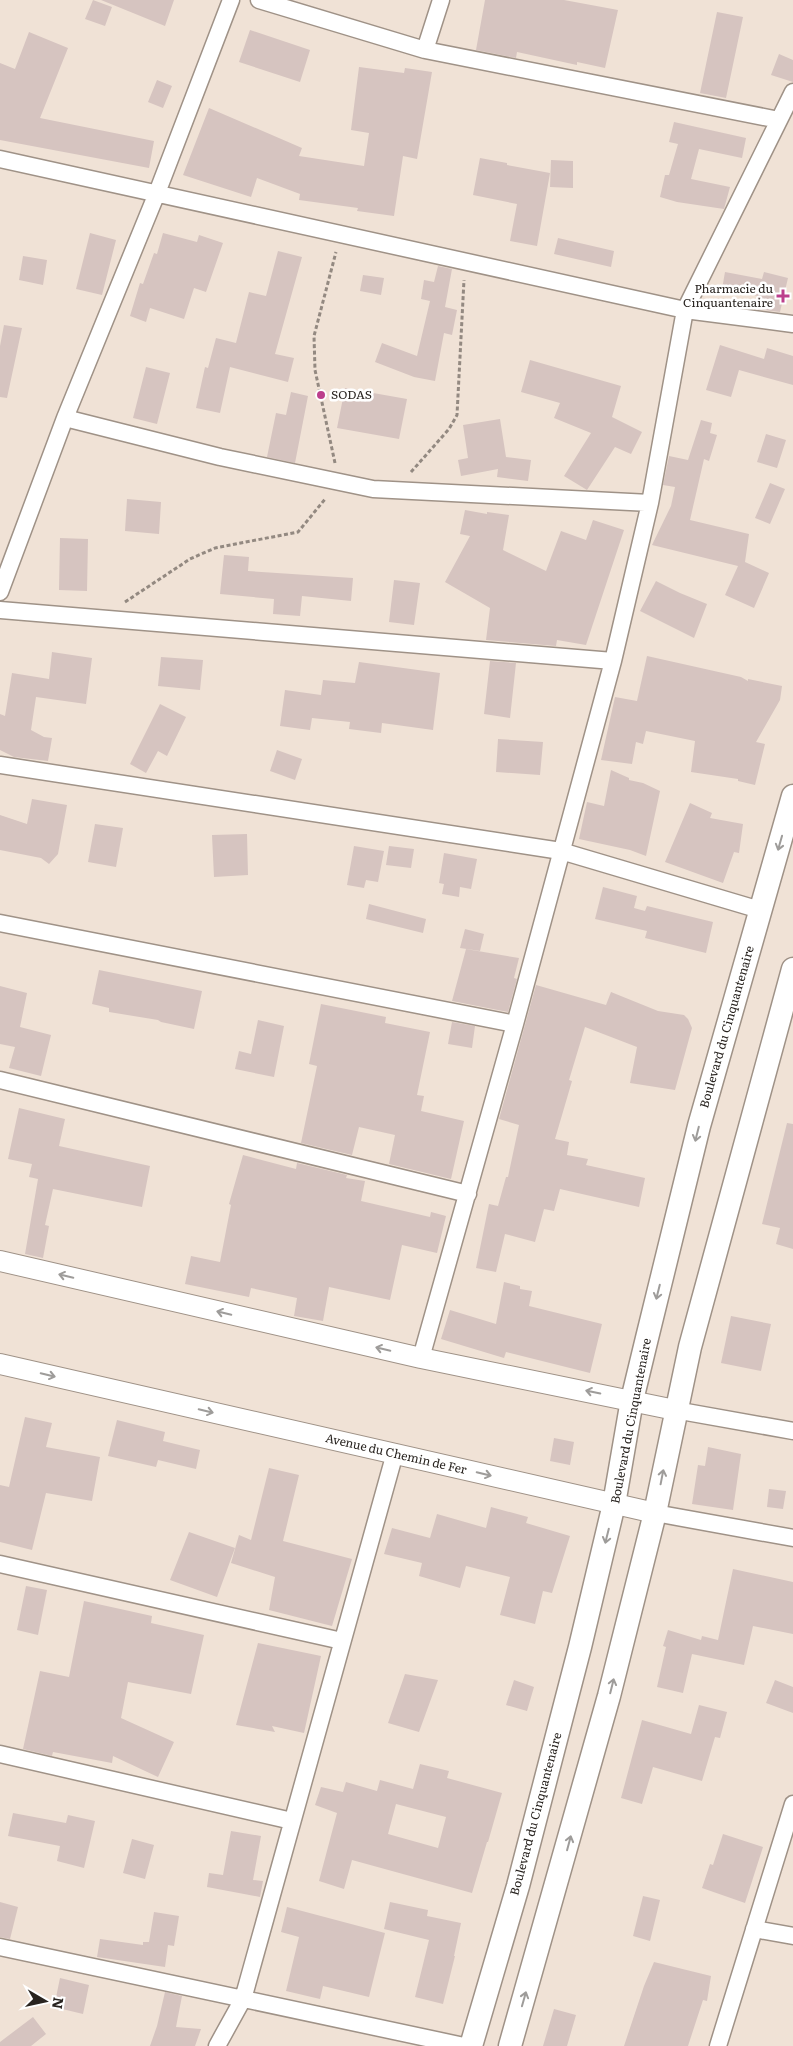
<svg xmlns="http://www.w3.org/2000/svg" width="793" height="2046" viewBox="0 0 793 2046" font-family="Literata,serif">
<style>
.building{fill:#d6c4c0;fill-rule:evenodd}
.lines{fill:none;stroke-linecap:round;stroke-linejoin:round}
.minor-casing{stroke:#9f9287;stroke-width:19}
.tertiary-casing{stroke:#9f9287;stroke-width:22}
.secondary-casing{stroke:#9f9287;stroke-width:25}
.path{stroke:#938981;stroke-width:3;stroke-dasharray:4 2.5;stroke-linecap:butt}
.minor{stroke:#fff;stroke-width:16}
.tertiary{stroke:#fff;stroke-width:20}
.secondary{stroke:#fff;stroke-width:22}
.oneway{stroke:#9e9c9a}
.poi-dot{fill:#bc3f8d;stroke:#fff;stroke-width:2}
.labels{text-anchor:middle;stroke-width:5;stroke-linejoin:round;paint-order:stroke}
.poi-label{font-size:12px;fill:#28231f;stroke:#fff;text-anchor:end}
.street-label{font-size:12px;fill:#28231f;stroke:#fff}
</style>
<rect width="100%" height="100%" fill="#f0e2d6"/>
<path class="building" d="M93 0 112 7 105 26 85 19Z
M101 0H174L165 26Z
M485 0H564L618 10 605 68 577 62V65L517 52 516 58 476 50Z
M717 12 743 17 726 98 700 93Z
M250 30 310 50 300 82 239 62Z
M29 32 68 48 40 118 154 141 149 168 0 140V63L15 69Z
M779 54 793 60V82L771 75Z
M359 67 404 73 405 68 432 72 417 159 403 156 394 216 357 211 358 208 299 200 300 194 257 178 251 197 183 175 209 108 302 148 299 156 364 166 369 133 351 130Z
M157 80 172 86 163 108 148 102Z
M674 122 746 138 742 158 699 149 691 179 730 187 724 209 677 202 660 197 665 175H669L678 144 669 142Z
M480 158 507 163V165L550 173 537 246 510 241 517 204 473 195Z
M551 160 573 161V188L550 187Z
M90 233 116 240 102 295 76 289Z
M163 233 197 242 199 235 223 243 206 292 194 288 184 319 150 308 146 322 130 316 140 283 143 284 154 253 157 254Z
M558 238 614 251 611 267 554 254Z
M278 251 302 257 275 354 294 358 288 382 230 367 220 413 196 408 205 367 208 368 216 338 236 343 249 292 266 296Z
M23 256 47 260 43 285 19 280Z
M438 266 452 269 445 307 457 310 452 335 444 333 435 381 414 377 375 362 382 343 417 356 430 301 421 299 424 280 434 282Z
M725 272 762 279 764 272 788 278 780 312 755 309 758 296 722 289Z
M363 275 384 278 381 295 360 291Z
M4 325 22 328 7 398 0 397V346Z
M720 345 764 359 767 348 793 356V385L739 370 731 397 706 390Z
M530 360 621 386 612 417 642 432 631 454 615 447 587 490 564 476 591 433 554 418 560 403 521 392Z
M146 367 170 373 157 424 133 418Z
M345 388 407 399 399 439 337 428Z
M291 392 308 396 295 463 267 457 276 413 286 415Z
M500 419 506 457 531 460 528 481 497 477 498 469 461 476 458 460 468 458 463 425Z
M701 420 712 423 710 433 717 435 709 461 704 459 690 520 749 534 745 562 769 573 754 608 725 595 738 566 652 545 671 506 675 487 663 485 669 456 688 460Z
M766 434 786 440 777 468 757 462Z
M770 483 785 489 770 524 755 518Z
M127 499 161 502 159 534 125 531Z
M465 510 487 514V512L509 515 503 550 546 571 561 531 586 540 593 520 624 530 586 645 557 640 556 646 486 640 490 608 445 582 470 536 460 534Z
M60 538 88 539 87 591 59 590Z
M224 555 249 557 248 571 353 578 351 601 302 596 300 616 273 614 274 599 220 594Z
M394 580 420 583 414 625 389 622Z
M656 581 680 593 707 604 694 638 640 611Z
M52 652 92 658 86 704 36 697 31 730 44 737 52 738 48 761 14 757 0 750V714L5 716 12 673 49 679Z
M647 656 741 677 748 681V679L782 686 780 700 756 742 765 744 755 785 738 781V779L691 772 695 741 646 731 643 744 636 742 632 764 601 760 615 697 637 701Z
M161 657 203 660 200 690 158 686Z
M490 661 516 663 510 718 484 714Z
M359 662 440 673 433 730 382 723 381 733 349 729 350 722 312 718 310 730 280 726 285 690 321 695 323 680 355 683Z
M160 704 186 717 167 756 158 751 146 773 130 764Z
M498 739 543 742 540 775 496 772Z
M277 750 302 759 295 780 270 771Z
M611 770 629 778V780L643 783 660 791 646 856 630 850 579 839 587 802 604 806Z
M32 799 67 805 58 854 49 864 41 858 0 850V815L27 824Z
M690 803 712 813 710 818 743 824 739 853 734 852 723 883 665 862Z
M95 824 123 828 116 867 88 862Z
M247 834 248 875 214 877 212 835Z
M354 846 384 851 378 882 366 880 364 888 347 885Z
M389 846 414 849 411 868 386 865Z
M444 853 477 859 471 889 460 887 459 897 442 894 444 884 439 883Z
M603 887 637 896 634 908 645 911 647 906 713 922 706 953 645 938 647 931 595 919Z
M369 904 426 919 423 933 366 919Z
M465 929 484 934 480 951 460 948Z
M466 949 519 958 514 978 517 979 508 1012 452 1001Z
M99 970 202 991 194 1029 161 1022 158 1020 109 1012V1008L92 1004Z
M536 985 606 1005 611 992 658 1011 684 1015 688 1019 692 1028 675 1090 630 1083 637 1047 585 1027 569 1080 572 1081 555 1139 569 1142 567 1155 588 1159 586 1165 645 1178 639 1207 560 1189 554 1211 544 1209 535 1242 505 1234 496 1272 476 1268 489 1204 498 1206 506 1177H508L519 1125 499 1119Z
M0 986 27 993 20 1027 51 1035 41 1076 9 1068 15 1047 0 1044Z
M321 1004 386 1017 385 1023 430 1032 417 1095 424 1096 421 1111 464 1121 451 1179 389 1164 395 1135 359 1127 352 1155 301 1143 317 1066 309 1064Z
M258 1020 284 1026 274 1077 235 1069 239 1051 251 1054Z
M452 1022 475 1026 472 1048 448 1044Z
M19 1108 65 1119 59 1146 150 1166 142 1207 53 1189 45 1225 49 1226 43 1258 25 1254 38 1179 29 1177 32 1164 8 1159Z
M787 1123 793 1124V1249L776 1244 780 1228 762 1224Z
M243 1155 296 1169 297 1163 347 1175 346 1178 365 1181 361 1201 430 1217 431 1212 446 1216 437 1253 402 1245 390 1300 329 1287 323 1321 294 1316 297 1298 251 1288 249 1297 185 1284 191 1256 220 1262 231 1205 229 1204Z
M504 1282 520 1286V1289L532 1291 529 1306 602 1324 590 1373 506 1352 504 1358 441 1339 450 1310 496 1324Z
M731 1316 771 1324 761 1371 721 1363Z
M25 1417 52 1423 46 1447 100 1457 92 1501 46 1493 32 1550 0 1542V1485L9 1487Z
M117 1420 165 1432 163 1441 200 1450 196 1469 158 1460 156 1467 108 1456Z
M554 1438 574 1442 570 1465 550 1461Z
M708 1447 741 1454 733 1510 692 1504 698 1465 705 1466Z
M269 1468 299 1475 283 1541 352 1559 332 1626 269 1610 275 1577 231 1563 239 1535 251 1540Z
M769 1489 786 1491 783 1509 767 1507Z
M491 1507 528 1517 526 1523 570 1536 552 1593 543 1591 535 1624 500 1615 510 1577 466 1566 460 1588 419 1576 422 1563 384 1554 392 1528 430 1538 437 1514 486 1528Z
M189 1532 235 1548 217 1597 170 1580Z
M733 1569 793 1582V1634L753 1626 744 1665 692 1654 683 1693 657 1687 666 1647 663 1646 668 1630 701 1640 702 1636 718 1640Z
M26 1586 47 1590 38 1635 17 1630Z
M84 1601 152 1616 151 1623 204 1635 191 1694 128 1682 121 1718 174 1742 158 1777 113 1756 112 1763 53 1752 52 1756 23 1749 40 1671 69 1677Z
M258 1643 321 1656 304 1733 272 1726 275 1732 236 1725Z
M405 1674 438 1680 419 1732 388 1723Z
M514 1680 534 1687 527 1711 506 1705Z
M775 1680 793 1687V1713L766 1703Z
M699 1705 727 1712 720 1738 715 1737 702 1781 653 1767 642 1804 621 1798 642 1720 691 1734Z
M420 1764 449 1771 447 1778 502 1793 488 1842H487L472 1893 352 1860 344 1889 319 1881 337 1813 315 1805 321 1787 343 1792 346 1782 377 1791 380 1780 413 1789ZM396 1804 446 1817 438 1848 388 1834Z
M13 1813 66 1823 68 1815 95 1821 84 1868 57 1861 60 1846 8 1836Z
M231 1831 261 1836 253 1880 263 1881 260 1897 207 1887 209 1873 223 1875Z
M723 1834 763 1847 745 1903 702 1888 710 1864 713 1865Z
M132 1839 154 1845 145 1879 123 1873Z
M643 1896 660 1900 650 1941 633 1936Z
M0 1902 18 1907 10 1939 0 1937Z
M390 1902 428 1910 427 1916 461 1923 454 1956H455L443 2004 415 1997 429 1940 384 1929Z
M287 1907 385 1933 369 1997 323 1986 320 1999 286 1991 299 1937 281 1932Z
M154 1912 179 1916 174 1946 168 1945 165 1967 97 1957 100 1939 143 1945V1942H149Z
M654 1962 711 1976 707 2001 703 2000 688 2046H624L644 1986Z
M60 1978 89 1985 83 2014 54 2007Z
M165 1992 182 1996 176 2027 201 2029 195 2046H150L157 2026Z
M554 2009 576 2015 567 2046H543Z
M33 2017 46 2034 31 2046H0V2042Z"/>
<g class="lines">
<defs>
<path id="minor" d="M259 0 425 50 779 120
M425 50 441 0
M0 159 685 310 793 324
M65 418 220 457 373 489 650 503
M0 592 65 418 157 193 231 0
M0 610 613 661
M0 765 561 851 760 910
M0 923 515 1024
M0 1080 468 1194
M421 1358 515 1024 613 661 650 503 685 310 793 92
M675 1410 793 1431
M655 1513 793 1538
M0 1564 342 1641
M0 1754 292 1821
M754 1929 793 1936
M0 1947 464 2046
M217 2046 243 1999 395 1453
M718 2046 793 1804"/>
<path id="tertiary" d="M0 1261 421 1358 675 1410
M0 1364 655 1513"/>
<path id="secondary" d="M471 2046 518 1886 580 1647 614 1504 632 1400 647 1338 699 1126 793 796
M510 2046 609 1696 655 1513 690 1347 793 969"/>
</defs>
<use href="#minor" class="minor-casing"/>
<use href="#tertiary" class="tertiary-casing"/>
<use href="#secondary" class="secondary-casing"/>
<path class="path" d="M335 463 315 370 314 336 336 252
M411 472 449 429 457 415 464 280
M125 602 190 559 215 548 298 532 326 498"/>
<use href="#minor" class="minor"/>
<use href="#tertiary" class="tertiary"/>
<use href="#secondary" class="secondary"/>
</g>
<defs><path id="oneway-shaft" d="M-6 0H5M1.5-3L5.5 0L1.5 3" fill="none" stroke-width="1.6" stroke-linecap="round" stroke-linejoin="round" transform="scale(1.25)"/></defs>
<g class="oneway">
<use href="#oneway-shaft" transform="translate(780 843) rotate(106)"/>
<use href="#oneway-shaft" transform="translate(697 1134) rotate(104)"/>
<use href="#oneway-shaft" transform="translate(66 1276) rotate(-167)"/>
<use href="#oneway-shaft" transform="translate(658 1292) rotate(104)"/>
<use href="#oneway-shaft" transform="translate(224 1313) rotate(-167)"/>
<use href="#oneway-shaft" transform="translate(383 1349) rotate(-167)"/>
<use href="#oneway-shaft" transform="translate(48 1375) rotate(13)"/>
<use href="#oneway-shaft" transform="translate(593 1392) rotate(-168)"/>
<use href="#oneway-shaft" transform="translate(206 1411) rotate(13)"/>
<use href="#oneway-shaft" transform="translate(484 1474) rotate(13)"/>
<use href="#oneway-shaft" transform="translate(662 1477) rotate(-79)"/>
<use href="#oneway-shaft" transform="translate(607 1536) rotate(104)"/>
<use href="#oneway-shaft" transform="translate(612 1686) rotate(-76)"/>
<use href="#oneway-shaft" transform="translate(569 1843) rotate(-75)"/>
<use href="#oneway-shaft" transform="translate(524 1999) rotate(-74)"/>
</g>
<g class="poi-dot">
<path d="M780.5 288.5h5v5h5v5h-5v5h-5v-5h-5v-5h5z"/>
<circle cx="321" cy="395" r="5"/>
</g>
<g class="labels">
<g class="poi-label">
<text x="773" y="293">Pharmacie du<tspan x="773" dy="14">Cinquantenaire</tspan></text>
<text x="331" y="399" text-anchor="start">SODAS</text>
</g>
<g class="street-label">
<text transform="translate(727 1027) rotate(-74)" y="4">Boulevard du Cinquantenaire</text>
<text transform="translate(631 1421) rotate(-79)" y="4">Boulevard du Cinquantenaire</text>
<text transform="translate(396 1454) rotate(13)" y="4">Avenue du Chemin de Fer</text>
<text transform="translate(536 1814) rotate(-75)" y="4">Boulevard du Cinquantenaire</text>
</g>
</g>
<g transform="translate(45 2001) rotate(99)" stroke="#ffffff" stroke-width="4" paint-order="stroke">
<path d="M0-4L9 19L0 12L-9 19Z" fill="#28231f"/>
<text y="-8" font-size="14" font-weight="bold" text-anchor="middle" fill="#28231f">N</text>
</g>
</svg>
